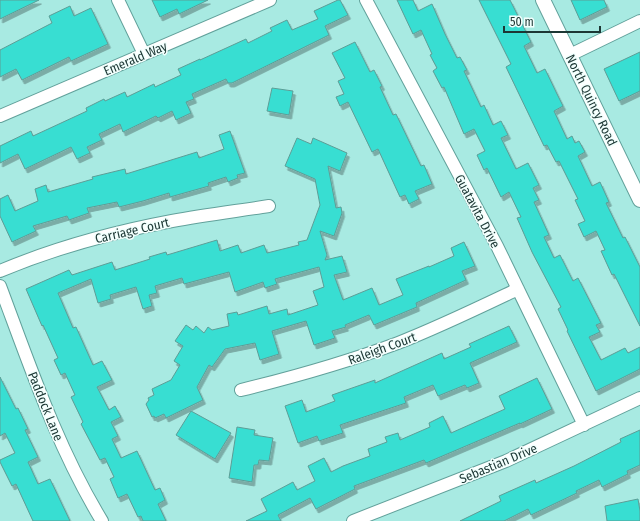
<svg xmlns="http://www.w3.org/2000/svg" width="640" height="521" viewBox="0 0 640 521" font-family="'Fira Sans Condensed',sans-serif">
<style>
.building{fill:#37ded2;stroke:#5d9d96;filter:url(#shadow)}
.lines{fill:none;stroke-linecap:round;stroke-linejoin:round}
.minor-casing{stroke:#62a19b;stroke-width:14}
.tertiary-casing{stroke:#62a19b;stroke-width:16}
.minor{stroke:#fff;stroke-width:12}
.tertiary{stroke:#fff;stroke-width:14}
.labels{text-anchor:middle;stroke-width:3;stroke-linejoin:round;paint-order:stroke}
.street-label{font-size:13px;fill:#1c3734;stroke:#f2fffd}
</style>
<defs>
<filter id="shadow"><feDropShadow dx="2.5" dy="4" stdDeviation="0" flood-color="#0004"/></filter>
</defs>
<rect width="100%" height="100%" fill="#a8eae2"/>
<path class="building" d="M0 0H39L0 19Z
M152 0H208L179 14 177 9 160 17Z
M338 0H340L348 15 325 26 329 35 232 83H228L226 79 192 94 194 99 186 102 191 113 176 120 172 111 158 118 156 116 123 132 120 124 99 134 102 140 87 147 90 153 77 159 71 147 25 169 18 154 0 163V146L31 131 33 136 87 111 86 108 104 99 105 101 125 92 127 97 154 84 155 87 181 75 178 69 200 59V60L246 39 248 43 272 31 270 28 287 20 292 30 318 19 314 11Z
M397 0H413L418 11 432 4 445 34 457 58 460 57 467 70 464 71 481 107 484 105 493 125 501 121 508 135 501 138 516 169 528 163 539 185 533 188 539 200 534 202 549 235 544 237 554 258 560 255 573 281 578 278 601 323 596 325 600 332 589 337 601 360 625 348 628 353 640 347V369L596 391 567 331 568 330 558 309 561 307 532 252 517 218 521 217 509 192 501 197 487 168 484 170 477 155 485 151 474 129 464 134 444 87 442 88 433 71 437 68 430 55 432 54 421 30 413 34Z
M479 0H510L531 42 524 46 537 73 545 69 557 94 563 106 554 111 567 139 572 136 575 143 579 141 585 152 578 156 592 186 600 182 609 202 606 203 623 238 625 237 640 267V326L614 274 612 275 601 251 605 250 596 231 584 237 578 224 585 221 575 200 578 199 559 161 556 162 547 145 544 146 506 67 511 64Z
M571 0H604L607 7 580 20Z
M70 6 74 16 91 8 108 44 71 61 69 57 22 80 16 69 0 77V50L52 23 49 16Z
M355 42 370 72 374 70 382 86 380 87 393 115 396 114 421 166 424 165 432 184 415 191 419 199 409 204 405 195 400 197 378 149 372 152 348 102 340 106 336 97 344 94 338 81 345 78 332 53Z
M640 52V91L619 101 604 69Z
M272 88 293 91 289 115 267 111Z
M230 131 245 173 237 175 238 178 228 182 226 177 208 183 209 186 170 197 169 193 143 201 119 207 117 202 87 208 89 213 69 220 67 216 33 226 36 231 12 242 0 216V199L8 195 15 211 38 201 35 189 46 185 48 192 93 179 92 177 125 169 126 174 197 152 199 158 224 149 219 135Z
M297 138 311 144 313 138 347 153 340 171 328 166 336 208 341 207 342 213 334 236 320 231 327 255 325 260 342 256 347 272 334 275 343 300 372 288 379 305 403 295 396 279 429 266V267L454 256 451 248 464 242 475 266 462 271 466 280 416 303 417 307 374 325 369 315 345 325 346 327 332 331 335 338 314 345 306 321 272 331 279 354 260 360 255 343 225 349 212 367 209 365 197 387 203 400 166 418 164 414 155 418 154 416 152 417 146 404 149 400 148 398 154 395 152 389 171 380 180 365 174 361 183 346 175 341 186 325 193 330 196 326 204 333 208 327 212 330 229 326 227 314 237 312 238 315 267 306 269 314 287 309 288 315 318 305 313 291 324 287 319 267 275 279 277 284 265 288 263 282 235 292 229 272 184 284 182 278 155 286 157 293 149 295 152 306 143 309 136 287 110 295 111 299 98 303 91 279 58 293 73 328 76 327 93 365 102 361 112 380 97 387 109 410 115 406 121 417 111 422 118 436 112 439 121 458 137 451 155 490 160 488 165 500 158 504 166 521H143L141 516 138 517 127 494 118 498 110 479 114 477 105 458 100 460 81 424 83 422 71 397 75 395 65 373 61 375 54 360 58 358 43 325 42 326 26 289 69 270 72 275 112 262 115 270 150 259 149 257 166 252 167 255 217 240 220 251 238 245 241 253 264 245 267 253 299 245 298 242 307 240 320 205 315 179 285 166Z
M509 326 517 342 470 363 479 383 467 388 465 385 438 396 433 385 404 397 406 403 340 425 343 433 319 441 317 436 298 443 285 406 302 400 306 412 335 401 332 395 375 380V383L442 353 444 359 471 347 469 344Z
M0 377 16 409 18 408 28 429 25 430 38 457 28 462 38 484 50 479 70 521H33L16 484 12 486 0 462V460L15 453 5 433 0 436Z
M537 378 552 409 520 424V423L426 463 424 460 354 486 355 489 316 509 310 498 278 515 281 521H246L267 511 261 499 293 482 297 490 315 481 308 466 324 458 331 472 343 466 370 456 368 449 387 442 385 437 398 433 400 440 430 427 429 423 443 416 451 433 505 409 499 396Z
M191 411 231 433 215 459 176 435Z
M237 427 255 430 254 435 273 438 269 461 259 460 258 465H254L252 482 229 478Z
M640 430V465L627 471 628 474 602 487 599 480 576 491 577 493 531 515 528 509 504 521H460L501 501 499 496 535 480 536 483 574 466 621 442 620 439Z
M638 499 640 511V521H607L605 506Z"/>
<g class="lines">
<defs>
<path id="minor" d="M118 0 144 54
M366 0 497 246 584 425
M570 55 640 21
M0 116 270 0
M0 271C55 248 113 232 172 221 204 215 237 211 269 206
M0 286C30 366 57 447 102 521
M241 390C294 377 347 362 398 343 439 327 478 308 518 289
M353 521 506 461 640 398"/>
<path id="tertiary" d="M543 0 640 200"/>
</defs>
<use href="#minor" class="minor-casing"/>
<use href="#tertiary" class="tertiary-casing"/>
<use href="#minor" class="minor"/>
<use href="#tertiary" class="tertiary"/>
</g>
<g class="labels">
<g class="street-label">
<text transform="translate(135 58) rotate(-23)" y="5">Emerald Way</text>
<text transform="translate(592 100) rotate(64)" y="5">North Quincy Road</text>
<text transform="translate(478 211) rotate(62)" y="5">Guatavita Drive</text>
<text transform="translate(132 230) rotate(-13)" y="5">Carriage Court</text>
<text transform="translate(382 348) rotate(-20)" y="5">Raleigh Court</text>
<text transform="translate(46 406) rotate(68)" y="5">Paddock Lane</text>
<text transform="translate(498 463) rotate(-23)" y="5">Sebastian Drive</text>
</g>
</g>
<path d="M504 26v6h96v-6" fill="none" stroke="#1c3734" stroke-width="2"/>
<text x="510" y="26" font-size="12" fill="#1c3734" stroke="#f2fffd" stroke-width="3" paint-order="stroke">50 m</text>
</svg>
